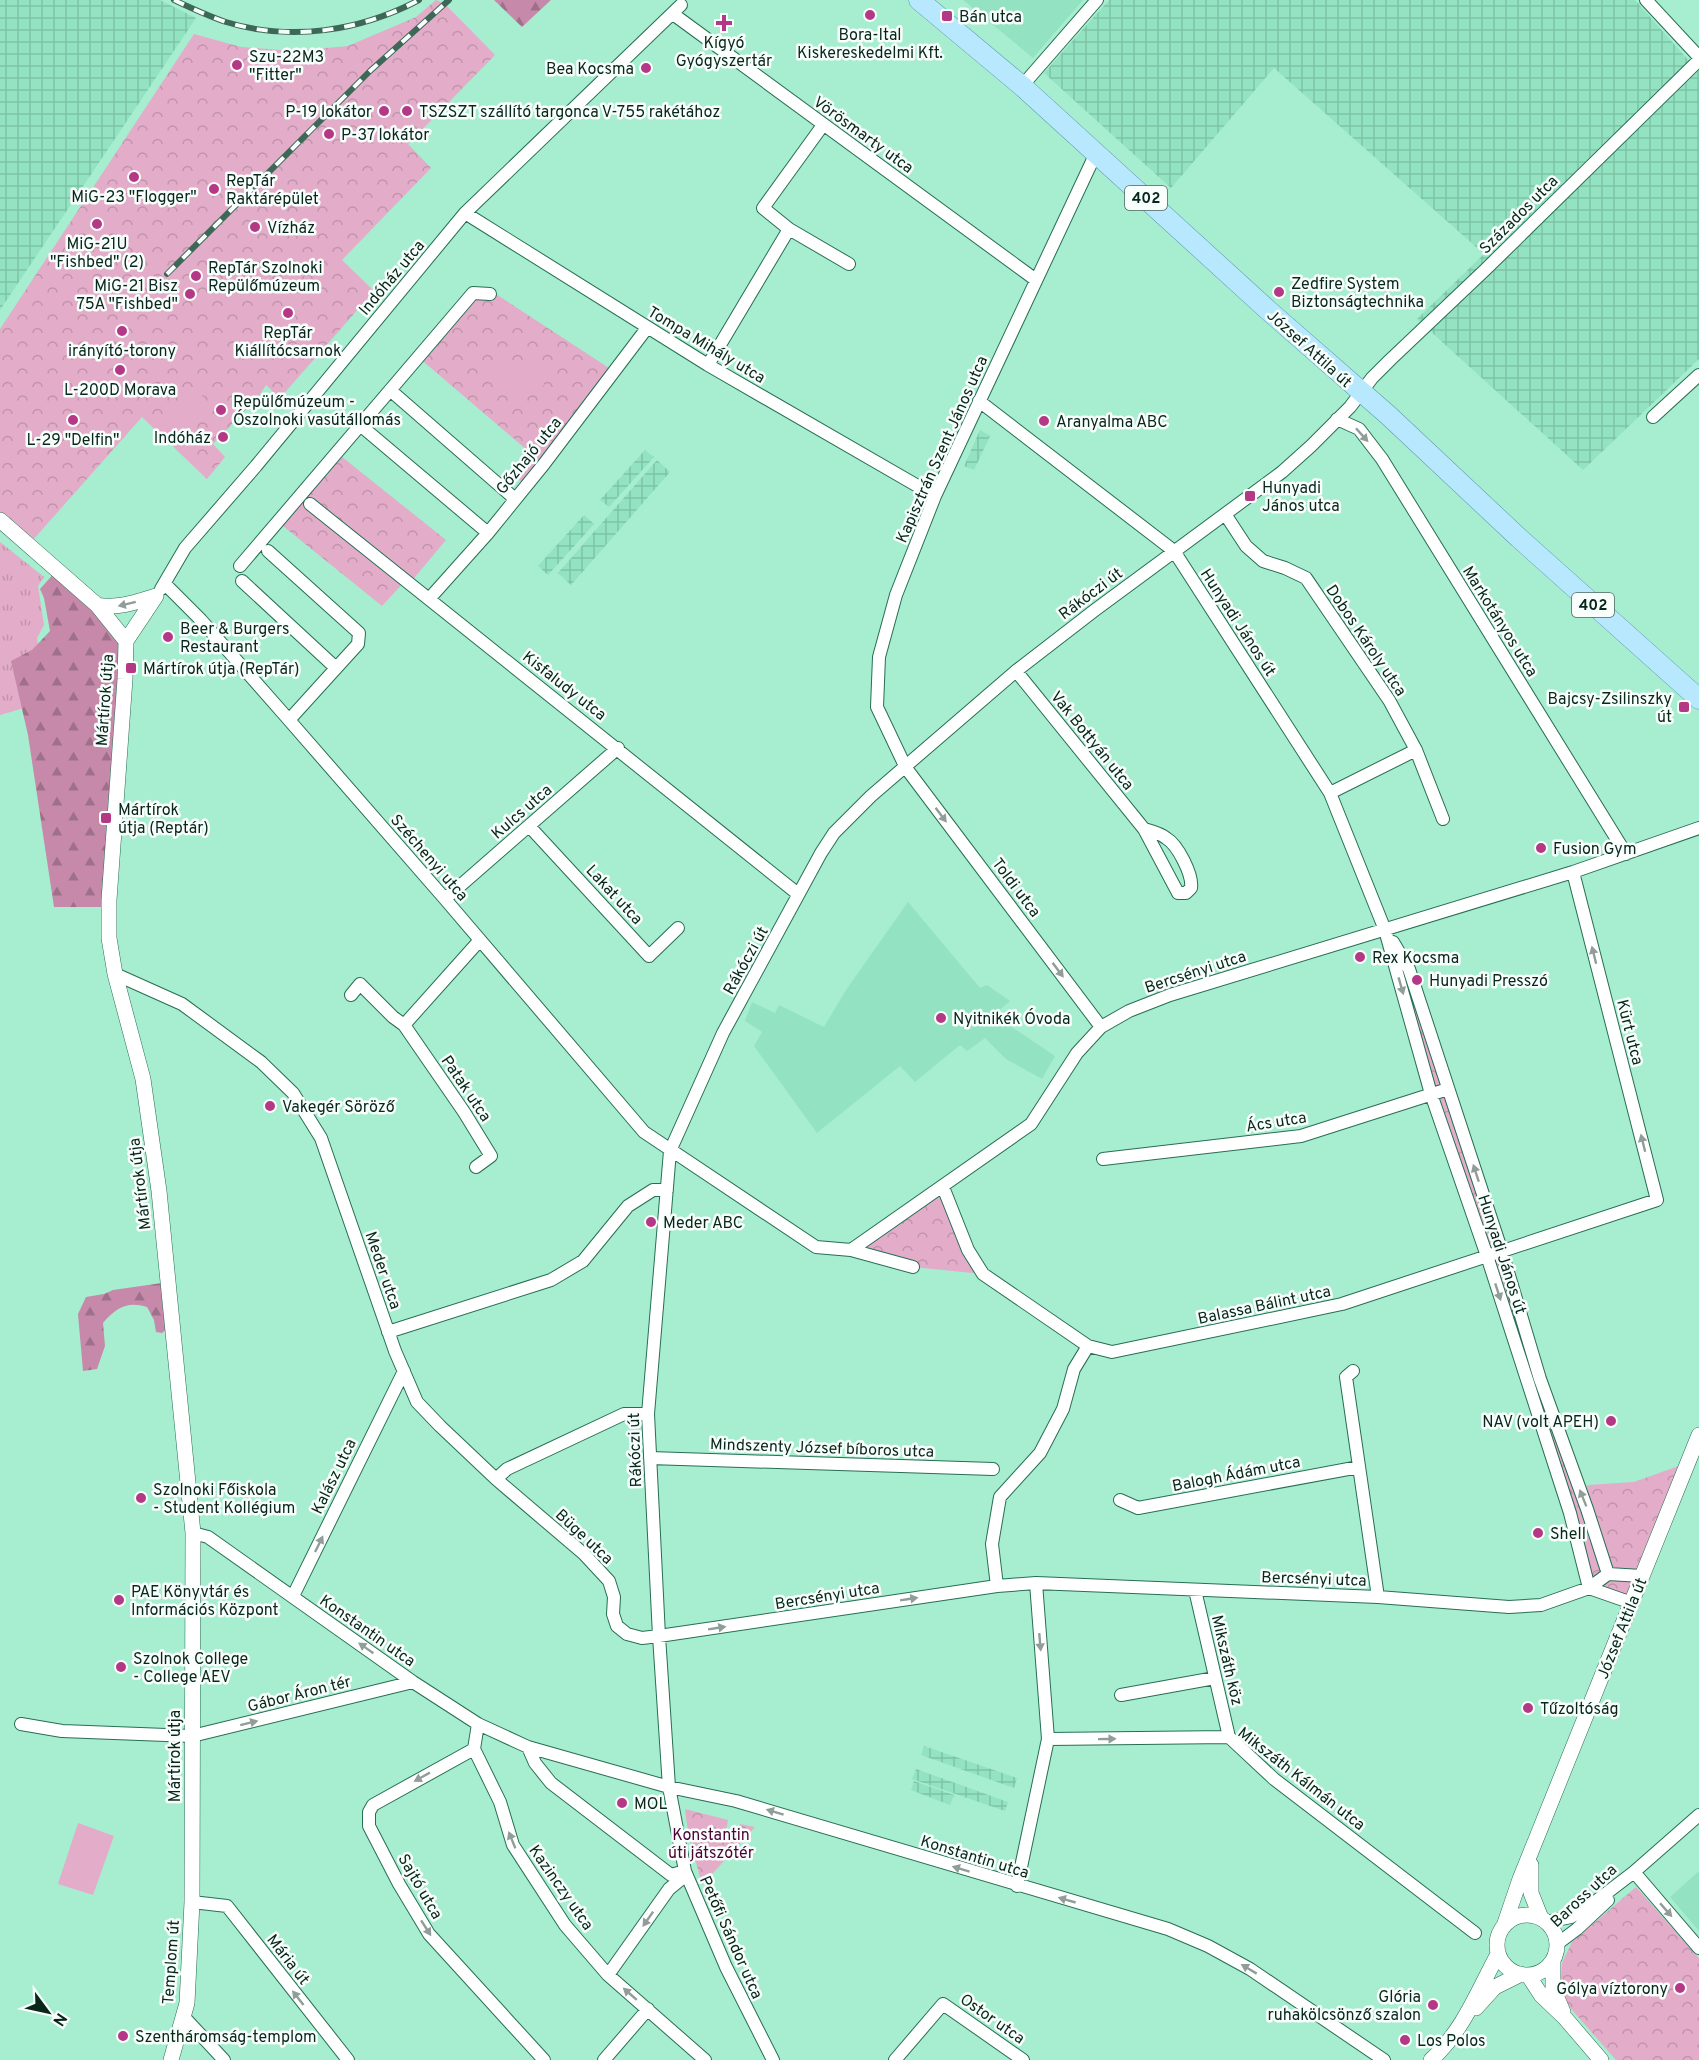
<svg xmlns="http://www.w3.org/2000/svg" width="1699" height="2060" viewBox="0 0 1699 2060" font-family="Overpass,sans-serif">
<style>
.built{fill:#93e3c2}
.industrial{fill:url(#industrial-grid)}
.grass{fill:url(#grass-tufts)}
.forest{fill:url(#forest-firs)}
.park{fill:url(#park-crowns)}
.garden{fill:#e3acc9}
.lines{fill:none;stroke-linecap:round;stroke-linejoin:round}
.minor-casing{stroke:#276e55;stroke-width:14}
.tertiary-casing{stroke:#276e55;stroke-width:16}
.primary-casing{stroke:#5b9aad;stroke-width:21}
.minor{stroke:#fff;stroke-width:12}
.tertiary{stroke:#fff;stroke-width:15}
.primary{stroke:#b7e8fd;stroke-width:20}
.rail-casing{stroke:#3d6857;stroke-width:6}
.rail{stroke:#f8fefb;stroke-width:4;stroke-dasharray:11;stroke-linecap:butt}
.oneway{fill:#909d98}
.poi-dot{fill:#b53887;stroke:#f8fefb;stroke-width:2}
.labels{text-anchor:middle;stroke-width:5;stroke-linejoin:round;paint-order:stroke}
.shield{fill:#f8fefb;stroke:#50675e;stroke-width:1.5}
.shield-label{font-size:15px;font-weight:bold;fill:#08261b}
.poi-label{font-size:16px;fill:#08261b;stroke:#f8fefb;text-anchor:start}
.street-label{font-size:16px;fill:#08261b;stroke:#f8fefb}
.park-label{font-size:16px;fill:#4d0235;stroke:#f8fefb}
</style>
<defs>
<pattern id="industrial-grid" width="8" height="8" patternUnits="userSpaceOnUse" patternTransform="scale(1.5)"><rect width="8" height="8" fill="#93e3c2"/><path d="M0 4h8M4 0v8" fill="none" stroke="#7dc3a6"/></pattern>
<pattern id="grass-tufts" width="24" height="20" patternUnits="userSpaceOnUse" patternTransform="scale(1.5)"><rect width="24" height="20" fill="#e3acc9"/><path d="M3 7l-1-3M5 7V3M7 7l1-3M15 17l-1-3M17 17v-4M19 17l1-3" fill="none" stroke="#c194ac"/></pattern>
<pattern id="forest-firs" width="22" height="20" patternUnits="userSpaceOnUse" patternTransform="scale(1.5)"><rect width="22" height="20" fill="#c689aa"/><path d="M5 1l3.5 6h-7zM16 11l3.5 6h-7z" fill="#9f708a"/></pattern>
<pattern id="park-crowns" width="20" height="18" patternUnits="userSpaceOnUse" patternTransform="scale(1.5)"><rect width="20" height="18" fill="#e3acc9"/><path d="M2 6a3 3 0 1 1 6 0M12 15a3 3 0 1 1 6 0" fill="none" stroke="#c194ac"/></pattern>
</defs>
<rect width="100%" height="100%" fill="#a7edcf"/>
<path class="built" d="M963 0H1083L1033 58Z
M908 902 980 988 987 985 1010 1001 994 1015 1055 1056 1042 1079 1006 1059 985 1038 967 1051 960 1045 915 1082 900 1066 817 1133 754 1046 762 1032 745 1021 752 1002 775 1013 779 1005 824 1027 846 990Z
M1699 1871V1931L1670 1897Z"/>
<path class="industrial" d="M0 0H160L196 18 0 310Z
M1109 0H1635L1689 61 1696 68 1699 66V359L1583 470 1417 319 1484 254 1274 68 1171 188 1044 73Z
M980 430 990 436 974 470 964 466Z
M645 450 654 457 609 507 600 500Z
M657 460 670 472 571 585 558 573Z
M584 515 594 524 548 575 538 566Z
M924 1746 1017 1778 1014 1788 921 1755Z
M916 1769 1008 1802 1005 1811 912 1779Z
M914 1781 954 1795 950 1805 911 1790Z"/>
<path class="grass" d="M0 542 44 577 38 586 44 625 37 638 43 680 24 708 0 715Z"/>
<path class="forest" d="M494 0H551L522 27Z
M57 570 126 641 102 907H54L28 735 11 661 32 650 50 631 44 598 40 589Z
M162 1283 167 1329 162 1333 156 1332 154 1320 147 1307C127 1301 116 1308 103 1323L105 1346 97 1369 83 1371 78 1314 86 1297 104 1294 113 1290Z"/>
<path class="park" d="M436 0 445 4 495 55 408 144 431 168 342 260 374 291 280 398 266 385 259 396 213 444 225 457 207 479 142 417 32 541 0 514V329L194 34 241 47 295 51 348 46 416 17Z
M485 287 609 368 610 377 525 485 510 472 527 450 418 357Z
M337 453 446 540 410 583 406 580 382 606 278 522Z
M1385 930 1409 969 1581 1493 1588 1485 1634 1482 1687 1463 1632 1603 1589 1588Z
M943 1187 983 1274 913 1267 851 1250Z
M685 1809 728 1820 726 1830 736 1834 740 1824 755 1827 702 1885 688 1832Z
M1636 1887 1699 1958V2060H1616L1566 2003 1560 1991 1562 1963 1572 1942Z"/>
<path class="garden" d="M541 362 544 386 499 392 496 368Z
M198 391 207 401 167 441 159 433Z
M78 1823 114 1836 93 1895 58 1884Z"/>
<g class="lines">
<defs>
<path id="minor" d="M1646 0 1699 57
M673 14 1036 280
M1022 86 1097 0
M1096 153 935 496 896 595 879 657 877 707 906 768 1101 1027
M465 213 708 365 935 496
M789 229 849 264
M708 365 789 229 763 208 823 125
M390 390 514 498
M979 401 1174 551 1330 793 1385 930 1431 1094 1487 1256 1570 1513 1589 1588
M1653 417 1699 375
M1337 419 1359 429 1382 459 1626 854
M360 425 488 533
M310 504 798 894
M1225 514 1246 546 1263 561 1285 568 1306 578 1389 700 1416 750 1443 819
M268 551 359 633 358 644 289 720
M240 566 473 293 490 294
M242 581 336 668
M165 584 201 620 289 720 445 899 644 1132 816 1247 851 1250 913 1267
M161 589 185 548 256 466 465 213 681 5
M429 599 488 533 544 464 647 328
M1016 671 1144 829 1178 893H1186L1191 888C1193 875 1178 845 1166 838 1160 833 1151 831 1144 829
M1330 793 1416 750
M529 826 649 956 678 928
M445 899 618 748
M1393 942 1409 969 1502 1252 1540 1379 1587 1509 1608 1574
M115 974 182 1004 261 1062 293 1093 321 1138 395 1351 417 1402 440 1426 496 1479 584 1554 609 1581 614 1597 613 1614 617 1626 627 1634 642 1638 659 1636 997 1586 1036 1583 1378 1597 1509 1607 1541 1605 1589 1588 1608 1574 1642 1576
M351 995 360 984 393 1017 404 1025 464 1112 491 1156 476 1167
M404 1025 480 940
M1103 1159 1301 1136 1448 1089
M943 1187 968 1250 983 1274 1088 1346 1112 1352 1342 1304 1657 1200 1573 872
M851 1250 1031 1124 1077 1053 1101 1027 1129 1011 1170 995 1573 872 1699 828
M388 1332 551 1280 583 1261 628 1206 653 1190H667
M1353 1371 1346 1377 1378 1597
M650 1458 993 1469
M496 1479 507 1469 624 1414H648
M1120 1500 1138 1508 1359 1467
M193 1533 208 1537 413 1682 478 1724 528 1747 669 1787 736 1801 1168 1929 1208 1946 1250 1969 1384 2060
M997 1586 992 1544 1000 1497 1040 1453 1063 1409 1074 1369 1088 1346
M1589 1588 1632 1603
M1195 1590 1229 1737
M293 1596 404 1371
M1121 1695 1215 1678
M21 1724 62 1731 192 1736 413 1682
M478 1724 474 1749 500 1802 513 1845 565 1925 608 1975 705 2060
M1048 1739 1229 1737 1274 1779 1475 1933
M528 1747 535 1763 551 1783 671 1875 685 1871
M474 1749 373 1805 369 1812V1826L399 1884 429 1934 544 2060
M1634 1872 1699 1948
M1017 1886 1048 1739 1036 1583
M192 1902 227 1906 348 2060
M1546 1922 1571 1917 1587 1908 1634 1872 1699 1815
M1557 1944 1577 1929 1608 1900
M608 1975 669 1889 686 1875
M184 2017 224 2060
M604 2060 648 2009
M773 2060 726 1967 685 1871 669 1787 659 1636 648 1414 670 1151 723 1033 821 853 834 833 871 796 1016 671 1095 610 1282 472 1311 446 1350 407 1372 378 1390 360 1486 269 1699 60
M895 2060 943 2004 1023 2060"/>
<path id="tertiary" d="M0 520 97 605 126 641
M156 596 126 641 125 679 109 900V938L115 974 143 1079 159 1191 193 1533 192 1902 187 2003 171 2060
M97 605C118 609 136 602 156 596
M1531 1865V1893L1541 1918
M1497 1945a30 30 0 1 1 60 0a30 30 0 1 1-60 0Z
M1504 1926 1520 1879 1699 1435
M1553 1960V1988L1563 2012
M1528 1975 1541 1995 1565 2018 1601 2060
M1476 2008 1495 1987 1521 1974
M1431 2060C1463 2031 1478 1991 1498 1954"/>
<path id="primary" d="M919 0 1022 86 1269 311 1388 415 1519 538 1699 699"/>
</defs>
<use href="#minor" class="minor-casing"/>
<use href="#tertiary" class="tertiary-casing"/>
<use href="#primary" class="primary-casing"/>
<use href="#minor" class="minor"/>
<use href="#tertiary" class="tertiary"/>
<use href="#primary" class="primary"/>
<defs>
<path id="rail" d="M174 0C191 8 208 16 226 22 291 42 360 31 419 0
M167 274 370 71 449 0"/>
</defs>
<use href="#rail" class="rail-casing"/>
<use href="#rail" class="rail"/>
</g>
<defs><path id="oneway-solid" d="M-6-.8H1V-3.2L6.5 0L1 3.2V.8H-6Z" transform="scale(1.5)"/></defs>
<g class="oneway">
<use href="#oneway-solid" transform="translate(1362 435) rotate(48)"/>
<use href="#oneway-solid" transform="translate(127 604) rotate(166)"/>
<use href="#oneway-solid" transform="translate(941 815) rotate(53)"/>
<use href="#oneway-solid" transform="translate(1594 955) rotate(-104)"/>
<use href="#oneway-solid" transform="translate(1058 970) rotate(53)"/>
<use href="#oneway-solid" transform="translate(1401 986) rotate(74)"/>
<use href="#oneway-solid" transform="translate(1643 1143) rotate(-104)"/>
<use href="#oneway-solid" transform="translate(1476 1173) rotate(-108)"/>
<use href="#oneway-solid" transform="translate(1498 1292) rotate(72)"/>
<use href="#oneway-solid" transform="translate(1583 1498) rotate(-112)"/>
<use href="#oneway-solid" transform="translate(319 1544) rotate(-64)"/>
<use href="#oneway-solid" transform="translate(909 1599) rotate(-9)"/>
<use href="#oneway-solid" transform="translate(717 1628) rotate(-9)"/>
<use href="#oneway-solid" transform="translate(1040 1642) rotate(85)"/>
<use href="#oneway-solid" transform="translate(366 1648) rotate(-145)"/>
<use href="#oneway-solid" transform="translate(249 1723) rotate(-14)"/>
<use href="#oneway-solid" transform="translate(1107 1739) rotate(-1)"/>
<use href="#oneway-solid" transform="translate(422 1777) rotate(151)"/>
<use href="#oneway-solid" transform="translate(775 1812) rotate(-163)"/>
<use href="#oneway-solid" transform="translate(512 1840) rotate(-112)"/>
<use href="#oneway-solid" transform="translate(961 1869) rotate(-163)"/>
<use href="#oneway-solid" transform="translate(1067 1900) rotate(-164)"/>
<use href="#oneway-solid" transform="translate(1666 1910) rotate(49)"/>
<use href="#oneway-solid" transform="translate(648 1919) rotate(125)"/>
<use href="#oneway-solid" transform="translate(426 1928) rotate(57)"/>
<use href="#oneway-solid" transform="translate(1249 1969) rotate(-149)"/>
<use href="#oneway-solid" transform="translate(630 1994) rotate(-139)"/>
<use href="#oneway-solid" transform="translate(298 1998) rotate(-128)"/>
</g>
<g class="poi-dot">
<circle cx="870" cy="15" r="6"/>
<rect x="941" y="10" width="12" height="12" rx="3"/>
<path d="M721 14h6v6h6v6h-6v6h-6v-6h-6v-6h6z"/>
<circle cx="237" cy="65" r="6"/>
<circle cx="646" cy="68" r="6"/>
<circle cx="384" cy="111" r="6"/>
<circle cx="407" cy="111" r="6"/>
<circle cx="329" cy="134" r="6"/>
<circle cx="134" cy="177" r="6"/>
<circle cx="214" cy="189" r="6"/>
<circle cx="97" cy="224" r="6"/>
<circle cx="255" cy="227" r="6"/>
<circle cx="196" cy="276" r="6"/>
<circle cx="1279" cy="292" r="6"/>
<circle cx="190" cy="294" r="6"/>
<circle cx="288" cy="313" r="6"/>
<circle cx="122" cy="331" r="6"/>
<circle cx="120" cy="370" r="6"/>
<circle cx="221" cy="410" r="6"/>
<circle cx="73" cy="420" r="6"/>
<circle cx="1044" cy="421" r="6"/>
<circle cx="223" cy="437" r="6"/>
<rect x="1244" y="490" width="12" height="12" rx="3"/>
<circle cx="168" cy="637" r="6"/>
<rect x="125" y="662" width="12" height="12" rx="3"/>
<rect x="1678" y="701" width="12" height="12" rx="3"/>
<rect x="100" y="812" width="12" height="12" rx="3"/>
<circle cx="1541" cy="848" r="6"/>
<circle cx="1360" cy="957" r="6"/>
<circle cx="1417" cy="980" r="6"/>
<circle cx="941" cy="1018" r="6"/>
<circle cx="270" cy="1106" r="6"/>
<circle cx="651" cy="1222" r="6"/>
<circle cx="1611" cy="1421" r="6"/>
<circle cx="141" cy="1498" r="6"/>
<circle cx="1538" cy="1533" r="6"/>
<circle cx="119" cy="1600" r="6"/>
<circle cx="121" cy="1667" r="6"/>
<circle cx="1528" cy="1708" r="6"/>
<circle cx="622" cy="1803" r="6"/>
<circle cx="1680" cy="1988" r="6"/>
<circle cx="1433" cy="2005" r="6"/>
<circle cx="123" cy="2036" r="6"/>
<circle cx="1405" cy="2040" r="6"/>
</g>
<g class="labels">
<g class="shield">
<rect x="1125" y="186" width="42" height="24" rx="4.5"/>
<rect x="1572" y="593" width="42" height="24" rx="4.5"/>
</g>
<g class="shield-label">
<text x="1146" y="203">402</text>
<text x="1593" y="610">402</text>
</g>
<g class="poi-label">
<text x="959" y="22">Bán utca</text>
<text x="870" y="40" text-anchor="middle">Bora-Ital<tspan x="870" dy="18">Kiskereskedelmi Kft.</tspan></text>
<text x="724" y="48" text-anchor="middle">Kígyó<tspan x="724" dy="18">Gyógyszertár</tspan></text>
<text x="249" y="62">Szu-22M3<tspan x="249" dy="18">"Fitter"</tspan></text>
<text x="634" y="74" text-anchor="end">Bea Kocsma</text>
<text x="372" y="117" text-anchor="end">P-19 lokátor</text>
<text x="419" y="117">TSZSZT szállító targonca V-755 rakétához</text>
<text x="341" y="140">P-37 lokátor</text>
<text x="226" y="186">RepTár<tspan x="226" dy="18">Raktárépület</tspan></text>
<text x="134" y="202" text-anchor="middle">MiG-23 "Flogger"</text>
<text x="267" y="233">Vízház</text>
<text x="97" y="249" text-anchor="middle">MiG-21U<tspan x="97" dy="18">"Fishbed" (2)</tspan></text>
<text x="208" y="273">RepTár Szolnoki<tspan x="208" dy="18">Repülőmúzeum</tspan></text>
<text x="1291" y="289">Zedfire System<tspan x="1291" dy="18">Biztonságtechnika</tspan></text>
<text x="178" y="291" text-anchor="end">MiG-21 Bisz<tspan x="178" dy="18">75A "Fishbed"</tspan></text>
<text x="288" y="338" text-anchor="middle">RepTár<tspan x="288" dy="18">Kiállítócsarnok</tspan></text>
<text x="122" y="356" text-anchor="middle">irányító-torony</text>
<text x="120" y="395" text-anchor="middle">L-200D Morava</text>
<text x="233" y="407">Repülőmúzeum -<tspan x="233" dy="18">Ószolnoki vasútállomás</tspan></text>
<text x="1056" y="427">Aranyalma ABC</text>
<text x="211" y="443" text-anchor="end">Indóház</text>
<text x="73" y="445" text-anchor="middle">L-29 "Delfin"</text>
<text x="1262" y="493">Hunyadi<tspan x="1262" dy="18">János utca</tspan></text>
<text x="180" y="634">Beer &amp; Burgers<tspan x="180" dy="18">Restaurant</tspan></text>
<text x="143" y="674">Mártírok útja (RepTár)</text>
<text x="1672" y="704" text-anchor="end">Bajcsy-Zsilinszky<tspan x="1672" dy="18">út</tspan></text>
<text x="118" y="815">Mártírok<tspan x="118" dy="18">útja (Reptár)</tspan></text>
<text x="1553" y="854">Fusion Gym</text>
<text x="1372" y="963">Rex Kocsma</text>
<text x="1429" y="986">Hunyadi Presszó</text>
<text x="953" y="1024">Nyitnikék Óvoda</text>
<text x="282" y="1112">Vakegér Söröző</text>
<text x="663" y="1228">Meder ABC</text>
<text x="1599" y="1427" text-anchor="end">NAV (volt APEH)</text>
<text x="153" y="1495">Szolnoki Főiskola<tspan x="153" dy="18">- Student Kollégium</tspan></text>
<text x="1550" y="1539">Shell</text>
<text x="131" y="1597">PAE Könyvtár és<tspan x="131" dy="18">Információs Központ</tspan></text>
<text x="133" y="1664">Szolnok College<tspan x="133" dy="18">- College AEV</tspan></text>
<text x="1540" y="1714">Tűzoltóság</text>
<text x="634" y="1809">MOL</text>
<text x="1668" y="1994" text-anchor="end">Gólya víztorony</text>
<text x="1421" y="2002" text-anchor="end">Glória<tspan x="1421" dy="18">ruhakölcsönző szalon</tspan></text>
<text x="135" y="2042">Szentháromság-templom</text>
<text x="1417" y="2046">Los Polos</text>
</g>
<g class="street-label">
<text transform="translate(864 134) rotate(36)" y="6">Vörösmarty utca</text>
<text transform="translate(1518 214) rotate(-45)" y="6">Százados utca</text>
<text transform="translate(391 277) rotate(-50)" y="6">Indóház utca</text>
<text transform="translate(707 344) rotate(31)" y="6">Tompa Mihály utca</text>
<text transform="translate(1310 348) rotate(42)" y="6">József Attila út</text>
<text transform="translate(941 449) rotate(-66)" y="6">Kapisztrán Szent János utca</text>
<text transform="translate(528 455) rotate(-51)" y="6">Gőzhajó utca</text>
<text transform="translate(1090 593) rotate(-37)" y="6">Rákóczi út</text>
<text transform="translate(1501 621) rotate(58)" y="6">Markotányos utca</text>
<text transform="translate(1239 622) rotate(57)" y="6">Hunyadi János út</text>
<text transform="translate(1367 640) rotate(56)" y="6">Dobos Károly utca</text>
<text transform="translate(565 685) rotate(38)" y="6">Kisfaludy utca</text>
<text transform="translate(104 700) rotate(-86)" y="6">Mártírok útja</text>
<text transform="translate(1093 740) rotate(51)" y="6">Vak Bottyán utca</text>
<text transform="translate(521 811) rotate(-41)" y="6">Kulcs utca</text>
<text transform="translate(430 857) rotate(49)" y="6">Széchenyi utca</text>
<text transform="translate(1017 887) rotate(53)" y="6">Toldi utca</text>
<text transform="translate(615 894) rotate(47)" y="6">Lakat utca</text>
<text transform="translate(745 960) rotate(-61)" y="6">Rákóczi út</text>
<text transform="translate(1195 971) rotate(-18)" y="6">Bercsényi utca</text>
<text transform="translate(1631 1032) rotate(76)" y="6">Kürt utca</text>
<text transform="translate(467 1088) rotate(56)" y="6">Patak utca</text>
<text transform="translate(1276 1121) rotate(-9)" y="6">Ács utca</text>
<text transform="translate(139 1184) rotate(-97)" y="6">Mártírok útja</text>
<text transform="translate(1503 1254) rotate(72)" y="6">Hunyadi János út</text>
<text transform="translate(384 1270) rotate(71)" y="6">Meder utca</text>
<text transform="translate(1264 1304) rotate(-12)" y="6">Balassa Bálint utca</text>
<text transform="translate(822 1447) rotate(2)" y="6">Mindszenty József bíboros utca</text>
<text transform="translate(634 1450) rotate(-92)" y="6">Rákóczi út</text>
<text transform="translate(1236 1473) rotate(-11)" y="6">Balogh Ádám utca</text>
<text transform="translate(333 1476) rotate(-64)" y="6">Kalász utca</text>
<text transform="translate(585 1536) rotate(43)" y="6">Büge utca</text>
<text transform="translate(1314 1578) rotate(2)" y="6">Bercsényi utca</text>
<text transform="translate(827 1595) rotate(-9)" y="6">Bercsényi utca</text>
<text transform="translate(1621 1628) rotate(-68)" y="6">József Attila út</text>
<text transform="translate(368 1630) rotate(35)" y="6">Konstantin utca</text>
<text transform="translate(1228 1660) rotate(77)" y="6">Mikszáth köz</text>
<text transform="translate(299 1693) rotate(-14)" y="6">Gábor Áron tér</text>
<text transform="translate(174 1756) rotate(-90)" y="6">Mártírok útja</text>
<text transform="translate(1302 1778) rotate(38)" y="6">Mikszáth Kálmán utca</text>
<text transform="translate(975 1856) rotate(17)" y="6">Konstantin utca</text>
<text transform="translate(421 1886) rotate(60)" y="6">Sajtó utca</text>
<text transform="translate(562 1887) rotate(55)" y="6">Kazinczy utca</text>
<text transform="translate(1583 1895) rotate(-43)" y="6">Baross utca</text>
<text transform="translate(732 1937) rotate(66)" y="6">Petőfi Sándor utca</text>
<text transform="translate(289 1959) rotate(52)" y="6">Mária út</text>
<text transform="translate(170 1962) rotate(-86)" y="6">Templom út</text>
<text transform="translate(993 2018) rotate(35)" y="6">Ostor utca</text>
</g>
<g class="park-label">
<text x="711" y="1840">Konstantin<tspan x="711" dy="18">úti játszótér</tspan></text>
</g>
</g>
<g transform="translate(48 2012) rotate(123)" stroke="#f8fefb" stroke-width="4.5" paint-order="stroke">
<path d="M0-4.5L10 22L0 15L-10 22Z" fill="#08261b"/>
<text y="-9" font-size="16" font-weight="bold" text-anchor="middle" fill="#08261b">N</text>
</g>
</svg>
